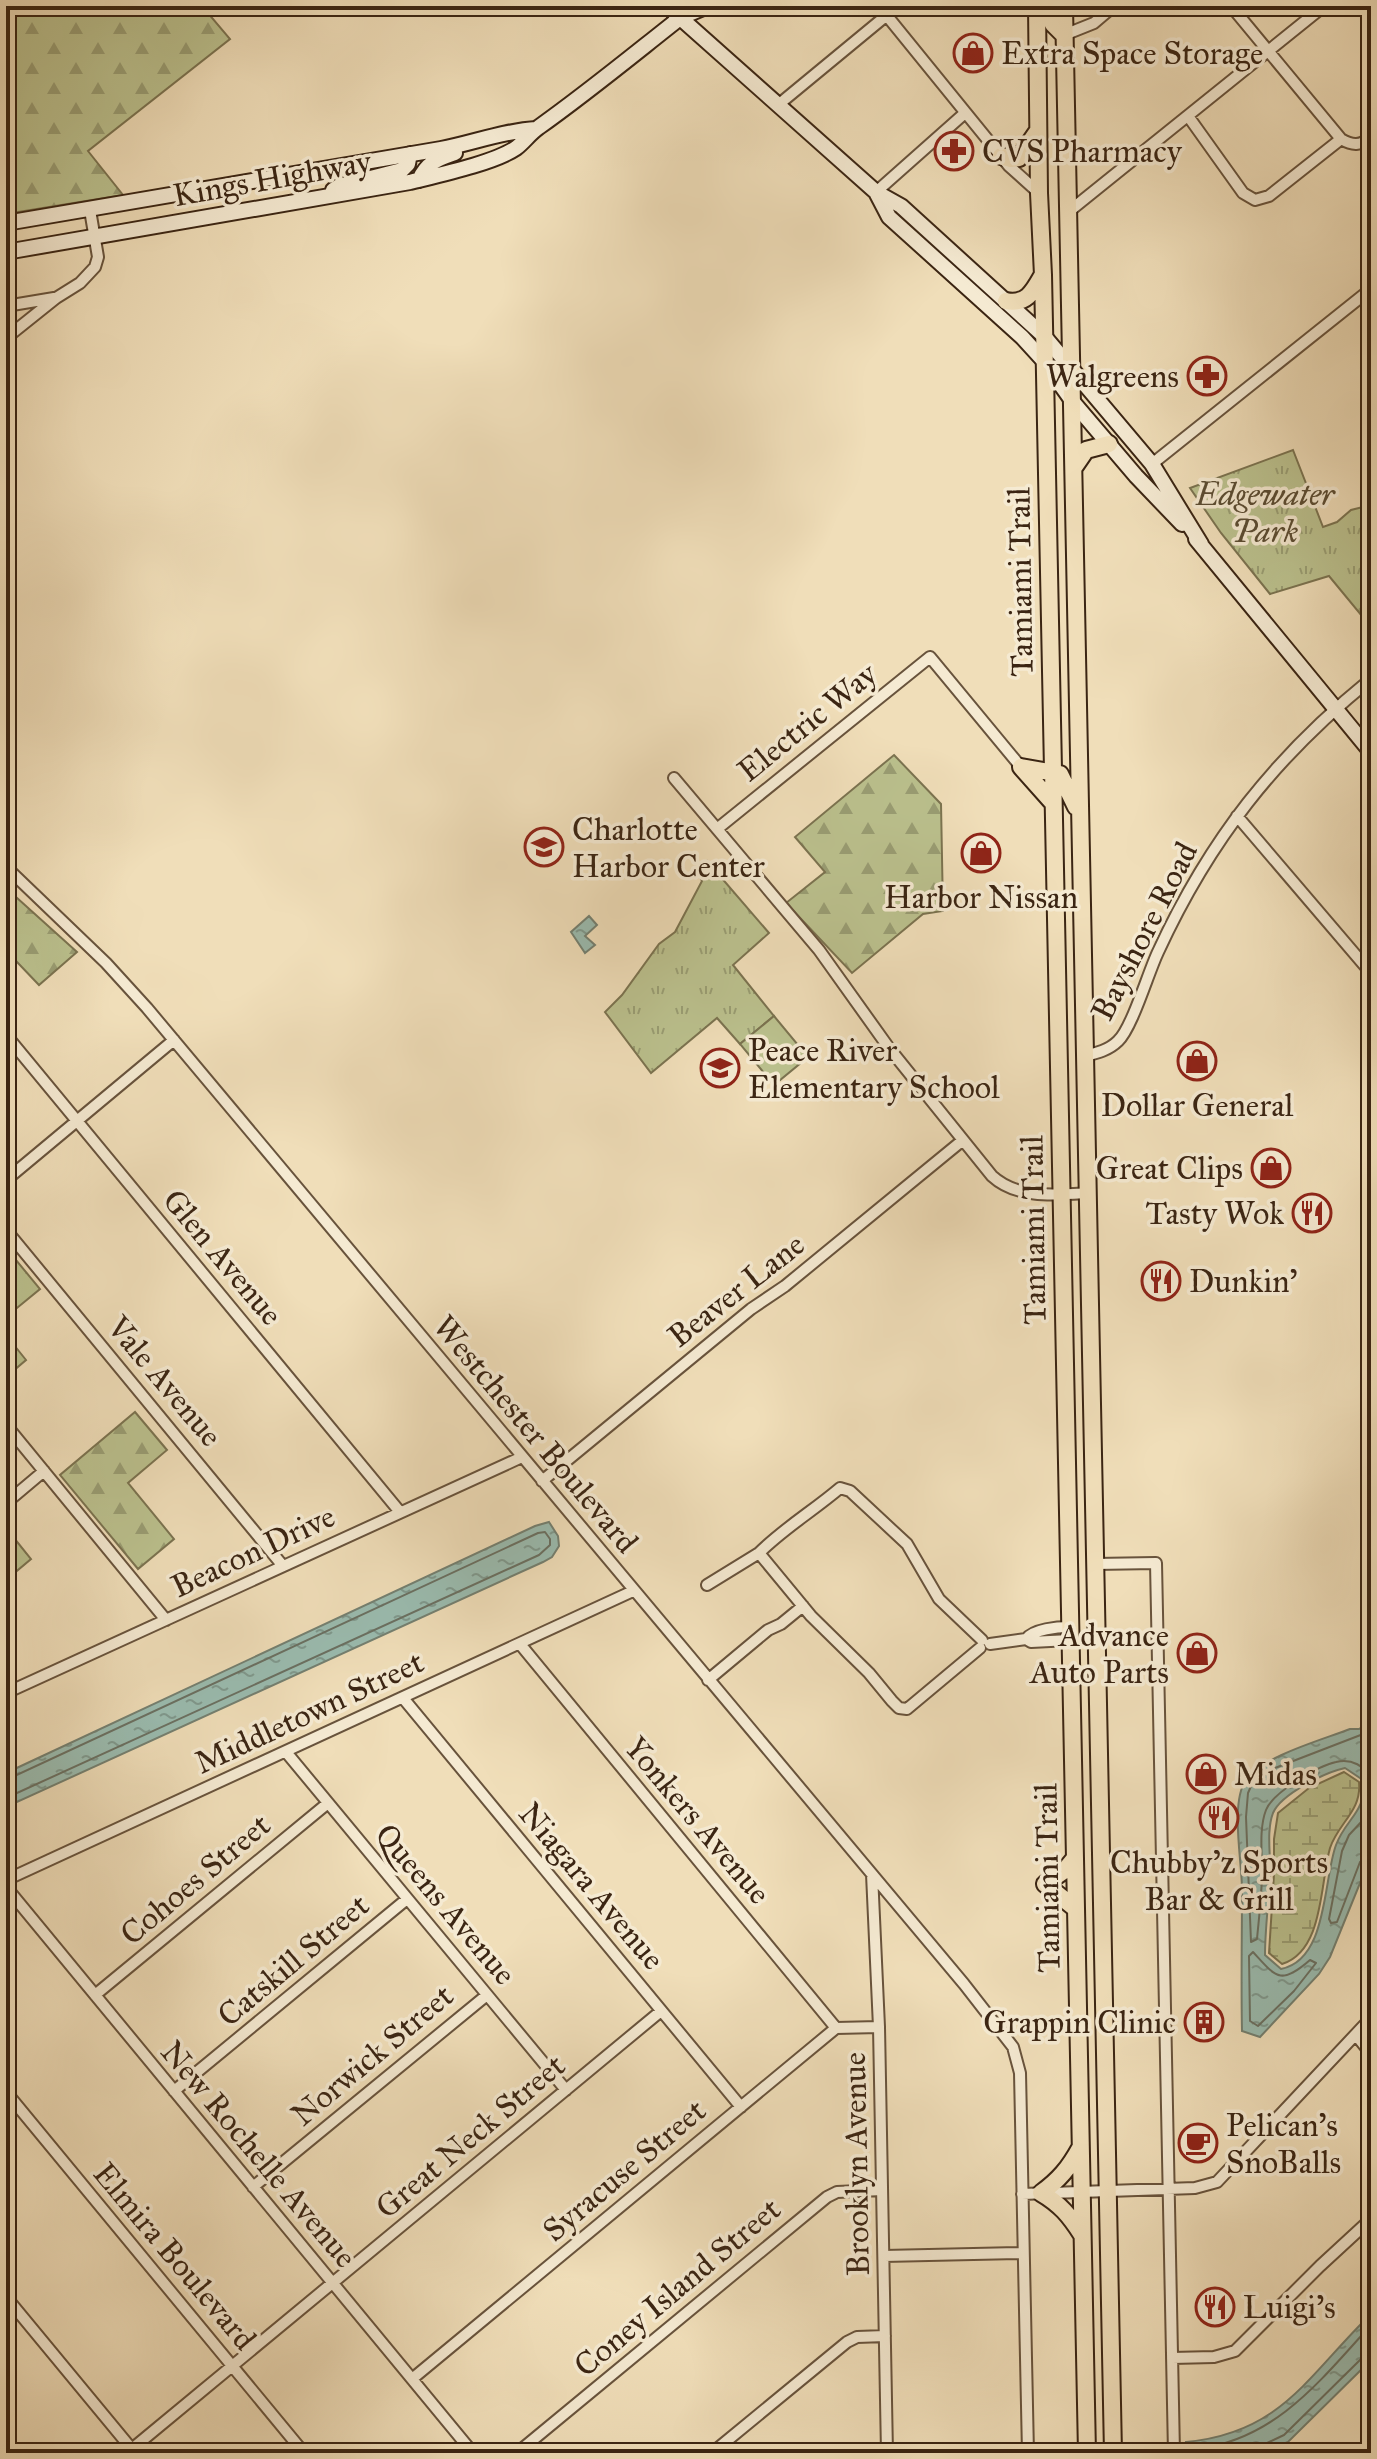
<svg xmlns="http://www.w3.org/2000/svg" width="1377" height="2459" viewBox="0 0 1377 2459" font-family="'IM FELL Great Primer',serif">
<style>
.forest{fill:url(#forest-firs);stroke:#7b7350;stroke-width:2}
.wetland{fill:url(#wetland-marsh);stroke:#7b7350;stroke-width:2}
.park{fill:url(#park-tufts);stroke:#7b7350;stroke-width:2}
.garden{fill:#bbc18e;stroke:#7b7350;stroke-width:2}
.water{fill:url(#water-ripples);stroke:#748071;stroke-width:2;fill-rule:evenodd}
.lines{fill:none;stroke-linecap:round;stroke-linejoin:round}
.shore{stroke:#6a7062;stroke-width:2}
.street-casing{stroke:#68533c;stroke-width:14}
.secondary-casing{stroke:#3b2513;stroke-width:18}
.primary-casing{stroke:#3b2513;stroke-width:20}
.street{stroke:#f5ead2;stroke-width:10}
.secondary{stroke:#f5ead2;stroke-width:14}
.primary{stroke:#f0deb9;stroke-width:16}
.labels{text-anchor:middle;stroke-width:7;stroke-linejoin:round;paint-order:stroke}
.poi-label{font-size:32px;fill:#3b2513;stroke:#f5ead2;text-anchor:start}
.street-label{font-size:32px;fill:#3b2513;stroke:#f5ead2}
.park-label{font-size:32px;font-style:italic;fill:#5b4c32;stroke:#f5ead2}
</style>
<defs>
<pattern id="forest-firs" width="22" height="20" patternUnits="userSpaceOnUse" patternTransform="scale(2)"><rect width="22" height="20" fill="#bbc18e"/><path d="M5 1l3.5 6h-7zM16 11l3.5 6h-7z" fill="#999d73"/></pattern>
<pattern id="wetland-marsh" width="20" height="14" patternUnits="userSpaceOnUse" patternTransform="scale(2)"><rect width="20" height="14" fill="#bbc18e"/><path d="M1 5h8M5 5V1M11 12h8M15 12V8" fill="none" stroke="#999d73"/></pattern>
<pattern id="park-tufts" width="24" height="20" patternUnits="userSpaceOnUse" patternTransform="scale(2)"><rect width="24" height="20" fill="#bbc18e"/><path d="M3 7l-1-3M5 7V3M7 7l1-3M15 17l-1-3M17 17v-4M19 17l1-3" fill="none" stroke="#999d73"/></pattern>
<pattern id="water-ripples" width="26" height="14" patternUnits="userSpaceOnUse" patternTransform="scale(2)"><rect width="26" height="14" fill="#9abcb0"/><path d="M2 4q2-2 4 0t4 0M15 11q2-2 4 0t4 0" fill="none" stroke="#7f998e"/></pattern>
</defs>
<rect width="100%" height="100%" fill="#f0deb9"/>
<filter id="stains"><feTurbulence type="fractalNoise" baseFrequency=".0025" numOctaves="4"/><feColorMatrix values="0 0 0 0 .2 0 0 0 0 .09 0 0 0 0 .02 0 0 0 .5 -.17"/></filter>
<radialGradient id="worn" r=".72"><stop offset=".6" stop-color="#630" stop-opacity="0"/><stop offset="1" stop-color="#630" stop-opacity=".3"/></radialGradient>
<path class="forest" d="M6 6H202L230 39 88 151 123 195 6 214Z
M894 755 941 804 943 911 923 914 852 973 786 903 825 872 795 837Z
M6 888 77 952 39 985 17 962 6 973Z
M6 1248 40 1289 6 1317Z
M6 1335 26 1360 6 1377Z
M135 1412 167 1450 128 1483 174 1539 138 1569 60 1475Z
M6 1528 31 1559 6 1580Z"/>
<path class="wetland" d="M1344 1772 1359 1782C1362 1811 1338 1823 1330 1848 1320 1883 1324 1951 1282 1964L1269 1953 1274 1874V1839L1278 1813 1309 1788Z"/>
<path class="park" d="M1293 450 1323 527 1337 522 1351 510 1371 505V627L1329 576 1270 594 1221 533 1190 488Z
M707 861 769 933 733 965 774 1016 740 1044 717 1018 651 1073 605 1012 622 995 659 944 675 932 702 881 699 875 701 866Z"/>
<path class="garden" d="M774 1016 808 1057 774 1085 740 1044Z"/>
<path class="water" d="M589 916 597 925 585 936 595 945 585 953 571 932Z
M549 1522 558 1536 559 1546 552 1557 543 1562 6 1807V1773L535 1526Z
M1371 1721V1856L1330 1957 1319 1974 1260 2037 1242 2031C1241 1983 1242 1936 1242 1889 1242 1862 1230 1802 1246 1780 1263 1756 1322 1740 1350 1729H1359ZM1345 1768 1363 1780C1367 1812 1346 1818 1336 1845 1323 1880 1328 1960 1281 1969L1265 1955C1265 1928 1269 1901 1270 1874 1271 1855 1266 1832 1273 1813 1281 1794 1326 1772 1345 1768Z
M1371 2314V2360L1288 2442 1262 2453H1187L1186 2442C1282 2433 1308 2375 1371 2314Z"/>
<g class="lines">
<path class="shore" d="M1371 1731 1275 1768 1252 1784 1248 1793 1246 1817 1251 1942 1257 1939C1259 1917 1262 1894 1262 1871 1262 1852 1259 1828 1266 1810 1273 1792 1318 1766 1336 1762 1351 1758 1366 1766 1371 1780
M6 1780 538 1533 545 1532 550 1539V1545L539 1555 6 1798
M1371 1802 1363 1820 1349 1835 1342 1851 1329 1919 1331 1923 1337 1922 1360 1862 1371 1857
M1253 1952C1276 1977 1280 1986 1310 1960L1316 1963 1294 1991 1258 2026 1250 2021 1249 1956Z
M1194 2453 1197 2449C1276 2439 1320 2381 1371 2325
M1262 2453 1265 2444 1284 2435 1362 2358 1371 2356"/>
<defs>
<path id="street" d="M879 6 1009 166 1039 193
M1231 6 1341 139C1353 146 1360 146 1371 137
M1064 35 1094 23 1114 6
M778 105 887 15
M1188 116 1243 193 1255 200 1269 196 1341 139
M876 192 965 113
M1067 213 1324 6
M6 306 54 298
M6 338 56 298 80 283 95 267 98 257 90 210
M1152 464 1371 289
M674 778 819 950 889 1048 992 1176C1017 1199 1055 1195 1088 1193
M1237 816 1371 973
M717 829 930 657 1021 767
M6 867 106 963 147 1008 964 1984 1013 2047 1020 2073 1028 2453
M6 1035 400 1512
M1085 1056C1097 1053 1109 1050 1118 1041 1132 1028 1148 973 1158 952 1210 839 1275 757 1371 679
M6 1180 174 1040
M6 1230 283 1566
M6 1425 166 1620
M542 1481 751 1309 785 1286 963 1140
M6 1503 44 1471
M1095 1564 1156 1563 1174 2453
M707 1585 759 1553
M1026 1639 1031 1642 1070 1640
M520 1644 836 2028
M990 1644 1026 1639C1034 1629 1057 1627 1070 1627
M980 1648 907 1709 899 1708 892 1701 869 1673 811 1616 759 1553C784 1528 813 1511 840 1488L850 1491 907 1544 939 1599 982 1640
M708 1680 768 1630 781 1624 803 1606
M6 1693 522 1457
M403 1698 741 2107
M286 1752 566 2090
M872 1874 879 2027 887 2453
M6 1880 633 1591
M6 1887 473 2453
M95 1995 328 1803
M1356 2035 1371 2054
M174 2091 407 1899
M6 2092 304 2453
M253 2187 487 1995
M1022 2194 1195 2188 1217 2182 1371 2018
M884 2256 1023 2253
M6 2297 135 2453
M1172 2358 1214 2357 1235 2351 1320 2266 1371 2219
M412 2379 836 2028 879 2027
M127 2453 661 2011
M517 2453 827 2197 837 2192 882 2190
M712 2453 847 2342 857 2337 885 2336
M1366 2453 1371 2448"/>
<path id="secondary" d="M667 6 876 192 901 206 1044 336 1152 464 1201 544
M684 16 708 6
M419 180C427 162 438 159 455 153
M333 190 339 186 402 170 408 164 410 154
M877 194 889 217 1022 337 1043 360 1073 402 1136 476 1182 524
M6 223 441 149C473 143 503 131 536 129
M6 252 410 182C438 175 494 163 516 148 524 142 530 133 539 127 587 93 633 55 680 18L690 6
M1196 539 1371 752"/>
<path id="primary" d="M1037 6 1039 193 1043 275 1087 2453
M1045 6 1053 24 1064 35
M1064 6 1113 2453
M1001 156 1011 159 1019 158 1037 132
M1006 301C1026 305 1033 292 1042 276
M1075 466 1086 450 1109 444
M1021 767 1060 774 1076 807
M1021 767 1053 803
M1074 1859 1065 1870 1045 1884 1076 1909
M1080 2148C1069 2168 1059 2180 1041 2193 1060 2204 1070 2216 1082 2235"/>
</defs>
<use href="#street" class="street-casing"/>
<use href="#secondary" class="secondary-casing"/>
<use href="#primary" class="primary-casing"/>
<use href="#street" class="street"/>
<use href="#secondary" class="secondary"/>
<use href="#primary" class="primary"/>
</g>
<defs>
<symbol id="shop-ring" viewBox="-11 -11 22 22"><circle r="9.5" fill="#f5ead2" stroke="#8f2418" stroke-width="1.5"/><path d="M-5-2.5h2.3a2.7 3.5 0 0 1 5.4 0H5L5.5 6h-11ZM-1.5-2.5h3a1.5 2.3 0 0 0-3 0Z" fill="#8f2418"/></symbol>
<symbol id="pharmacy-ring" viewBox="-11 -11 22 22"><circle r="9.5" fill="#f5ead2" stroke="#8f2418" stroke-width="1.5"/><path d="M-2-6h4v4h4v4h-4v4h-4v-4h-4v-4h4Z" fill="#8f2418"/></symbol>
<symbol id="school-ring" viewBox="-11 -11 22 22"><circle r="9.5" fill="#f5ead2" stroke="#8f2418" stroke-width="1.5"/><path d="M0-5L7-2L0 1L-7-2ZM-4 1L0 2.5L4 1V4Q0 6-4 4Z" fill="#8f2418"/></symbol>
<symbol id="restaurant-ring" viewBox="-11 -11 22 22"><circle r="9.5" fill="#f5ead2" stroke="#8f2418" stroke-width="1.5"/><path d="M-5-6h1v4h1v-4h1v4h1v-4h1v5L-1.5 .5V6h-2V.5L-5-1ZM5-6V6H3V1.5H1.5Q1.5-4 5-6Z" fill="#8f2418"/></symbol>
<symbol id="building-ring" viewBox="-11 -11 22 22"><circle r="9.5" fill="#f5ead2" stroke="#8f2418" stroke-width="1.5"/><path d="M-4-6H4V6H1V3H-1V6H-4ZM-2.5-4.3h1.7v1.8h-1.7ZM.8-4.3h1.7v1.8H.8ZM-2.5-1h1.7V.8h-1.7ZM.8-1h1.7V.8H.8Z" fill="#8f2418"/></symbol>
<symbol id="cafe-ring" viewBox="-11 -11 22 22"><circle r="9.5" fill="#f5ead2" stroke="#8f2418" stroke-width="1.5"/><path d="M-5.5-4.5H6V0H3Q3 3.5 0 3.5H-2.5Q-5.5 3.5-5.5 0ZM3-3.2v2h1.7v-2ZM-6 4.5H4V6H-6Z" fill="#8f2418"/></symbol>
</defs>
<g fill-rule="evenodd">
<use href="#shop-ring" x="951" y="31" width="44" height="44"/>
<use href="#pharmacy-ring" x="932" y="129" width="44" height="44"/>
<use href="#pharmacy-ring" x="1185" y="354" width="44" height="44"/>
<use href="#school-ring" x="522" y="825" width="44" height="44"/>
<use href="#shop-ring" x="959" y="831" width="44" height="44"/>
<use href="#shop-ring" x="1175" y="1039" width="44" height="44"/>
<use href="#school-ring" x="698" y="1046" width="44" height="44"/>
<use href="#shop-ring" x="1249" y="1146" width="44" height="44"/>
<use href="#restaurant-ring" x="1290" y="1191" width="44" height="44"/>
<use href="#restaurant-ring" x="1139" y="1259" width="44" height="44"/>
<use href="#shop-ring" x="1175" y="1631" width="44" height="44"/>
<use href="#shop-ring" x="1184" y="1752" width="44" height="44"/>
<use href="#restaurant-ring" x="1197" y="1796" width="44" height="44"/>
<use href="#building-ring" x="1182" y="2000" width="44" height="44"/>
<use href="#cafe-ring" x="1176" y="2121" width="44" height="44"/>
<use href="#restaurant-ring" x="1193" y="2285" width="44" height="44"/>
</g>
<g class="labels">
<g class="poi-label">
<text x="1001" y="64">Extra Space Storage</text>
<text x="982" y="162">CVS Pharmacy</text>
<text x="1179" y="387" text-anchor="end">Walgreens</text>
<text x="572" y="840">Charlotte<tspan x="572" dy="37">Harbor Center</tspan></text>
<text x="981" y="908" text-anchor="middle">Harbor Nissan</text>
<text x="748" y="1061">Peace River<tspan x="748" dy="37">Elementary School</tspan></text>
<text x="1197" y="1116" text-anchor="middle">Dollar General</text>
<text x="1243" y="1179" text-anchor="end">Great Clips</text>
<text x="1284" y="1224" text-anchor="end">Tasty Wok</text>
<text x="1189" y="1292">Dunkin'</text>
<text x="1169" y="1646" text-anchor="end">Advance<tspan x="1169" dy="37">Auto Parts</tspan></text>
<text x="1234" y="1785">Midas</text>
<text x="1219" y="1873" text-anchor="middle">Chubby'z Sports<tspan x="1219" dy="37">Bar &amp; Grill</tspan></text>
<text x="1176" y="2033" text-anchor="end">Grappin Clinic</text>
<text x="1226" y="2136">Pelican's<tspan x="1226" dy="37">SnoBalls</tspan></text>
<text x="1243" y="2318">Luigi's</text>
</g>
<g class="street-label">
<text transform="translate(272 178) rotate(-10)" y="11">Kings Highway</text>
<text transform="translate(1020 582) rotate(-91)" y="11">Tamiami Trail</text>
<text transform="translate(807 722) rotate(-39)" y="11">Electric Way</text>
<text transform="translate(1144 931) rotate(-63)" y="11">Bayshore Road</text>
<text transform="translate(1033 1230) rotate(-91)" y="11">Tamiami Trail</text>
<text transform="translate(223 1257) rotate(50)" y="11">Glen Avenue</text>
<text transform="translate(736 1290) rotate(-38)" y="11">Beaver Lane</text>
<text transform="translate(165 1381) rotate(50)" y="11">Vale Avenue</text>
<text transform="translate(536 1434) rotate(50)" y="11">Westchester Boulevard</text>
<text transform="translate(253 1551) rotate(-25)" y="11">Beacon Drive</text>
<text transform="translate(309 1712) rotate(-25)" y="11">Middletown Street</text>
<text transform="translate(698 1820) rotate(50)" y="11">Yonkers Avenue</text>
<text transform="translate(1047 1878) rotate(-91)" y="11">Tamiami Trail</text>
<text transform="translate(195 1879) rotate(-40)" y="11">Cohoes Street</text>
<text transform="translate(592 1886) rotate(50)" y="11">Niagara Avenue</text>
<text transform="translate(446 1904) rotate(50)" y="11">Queens Avenue</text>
<text transform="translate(293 1960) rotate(-40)" y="11">Catskill Street</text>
<text transform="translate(372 2055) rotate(-40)" y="11">Norwick Street</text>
<text transform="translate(470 2136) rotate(-40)" y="11">Great Neck Street</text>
<text transform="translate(259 2154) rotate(50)" y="11">New Rochelle Avenue</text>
<text transform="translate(856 2164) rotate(-91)" y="11">Brooklyn Avenue</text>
<text transform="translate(624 2170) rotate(-40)" y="11">Syracuse Street</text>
<text transform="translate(175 2256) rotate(50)" y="11">Elmira Boulevard</text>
<text transform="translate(677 2287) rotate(-40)" y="11">Coney Island Street</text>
</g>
<g class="park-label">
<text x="1265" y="505">Edgewater<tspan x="1265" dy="37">Park</tspan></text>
</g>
</g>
<rect width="1377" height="2459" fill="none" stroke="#f0deb9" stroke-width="32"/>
<rect x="8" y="8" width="1361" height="2443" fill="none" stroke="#3b2513" stroke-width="4"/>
<rect x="16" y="16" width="1345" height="2427" fill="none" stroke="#3b2513" stroke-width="2"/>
<rect width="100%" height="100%" filter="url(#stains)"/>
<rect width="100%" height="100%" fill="url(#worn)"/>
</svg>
